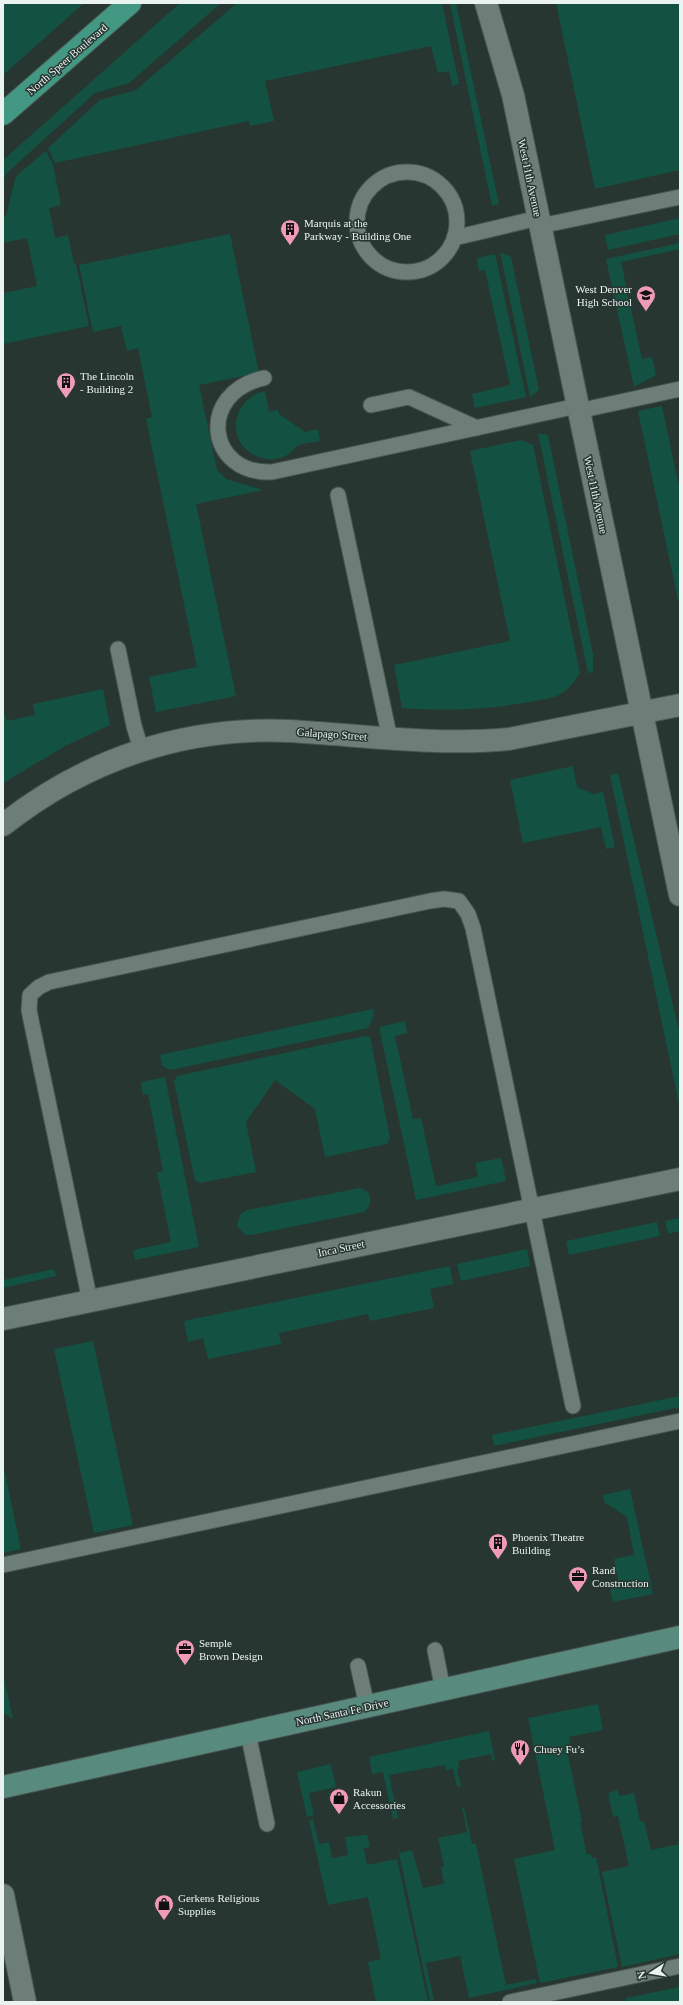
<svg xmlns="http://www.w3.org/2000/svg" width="683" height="2005" viewBox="0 0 683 2005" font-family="'Times New Roman',serif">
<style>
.green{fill:#135242}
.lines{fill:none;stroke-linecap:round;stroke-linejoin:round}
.service-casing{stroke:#485551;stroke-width:17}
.minor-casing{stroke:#485551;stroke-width:24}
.tertiary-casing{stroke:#485551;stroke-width:24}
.secondary-casing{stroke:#485551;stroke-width:24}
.primary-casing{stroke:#485551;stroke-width:24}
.service{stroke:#6d7d77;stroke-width:15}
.minor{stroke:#6d7d77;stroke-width:22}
.tertiary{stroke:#6d7d77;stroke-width:22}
.secondary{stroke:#588a7d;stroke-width:22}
.primary{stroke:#439883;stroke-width:22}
.labels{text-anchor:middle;stroke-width:3;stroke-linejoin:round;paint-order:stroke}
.street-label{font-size:11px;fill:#eaf3f0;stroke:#273631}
.poi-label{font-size:11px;fill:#eaf3f0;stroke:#273631;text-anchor:start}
</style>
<rect width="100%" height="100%" fill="#273631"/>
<path class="green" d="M3 3H84L3 75Z
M180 3H221L129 83 95 93 6 174 3 182V160Z
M237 3H442L459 84 452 86 449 71 438 73 431 46 265 81 274 121 250 126 249 121 55 163 48 148 100 100 136 90Z
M450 3H456L499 204 492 206Z
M556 3H680V170L595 189Z
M46 151 53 165 61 205 49 208 55 238 68 235 74 264H76L89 326 3 344V293L37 286 27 238 3 243V218L6 216 16 176Z
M680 218V234L608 250 605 235Z
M230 234 259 373 199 385 217 470 226 479 263 490 196 504 236 696 156 712 149 677 197 667 146 419 152 417 138 348 127 351 121 326 93 332 79 265Z
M680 243V249L621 262 642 359 652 357 656 375 634 387 606 259Z
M500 252 511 257 539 390 530 397Z
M495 254 526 397 475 408 472 394 510 385 485 270 479 271 477 258Z
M265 391 269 412 278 410 279 414 305 432 318 429 320 441C314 442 306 443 299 445 295 447 293 451 290 453 284 458 274 460 267 459 226 453 226 401 265 391Z
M662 406 680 492V609L638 411Z
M538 433 548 435 593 654V672L588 673Z
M521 440 533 445 580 673C575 681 570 688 562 693 554 699 539 700 530 702 485 710 447 711 402 708L394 665 510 641 470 451Z
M103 689 110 725 67 745 3 783V709L7 721 35 715 33 704Z
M573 766 577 787 593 794 603 792 615 847 606 849 601 827 523 843 510 780Z
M618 773 680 1035V1109L610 775Z
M373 1009 374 1015 368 1028 170 1070 162 1066 160 1055Z
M405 1021 407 1033 395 1036 413 1119 421 1118 436 1186 478 1177 475 1163 501 1158 506 1181 416 1200 379 1027Z
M365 1036 370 1037 390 1138 387 1144 325 1157 315 1109 275 1080 246 1122 256 1172 200 1183 195 1181 174 1081 177 1076Z
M165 1077 199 1247 135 1260 133 1250 171 1242 157 1172 163 1171 148 1094 143 1095 141 1082Z
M360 1188 368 1192C372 1200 371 1206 364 1212L252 1235H245L237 1226 240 1215 247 1210Z
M680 1218V1231L668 1234 665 1221Z
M657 1222 660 1236 569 1255 566 1241Z
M527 1249 530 1266 461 1281 457 1264Z
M450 1266 453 1284 430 1289 434 1308 370 1321 368 1314 279 1333 281 1344 208 1359 203 1338 188 1342 184 1321Z
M54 1269 56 1276 3 1288V1280Z
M93 1341 133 1525 94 1533 54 1349Z
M680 1396V1407L494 1446 492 1435Z
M3 1464 21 1549 3 1553Z
M630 1489 653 1594 613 1602 610 1590 619 1584 614 1559 634 1555 627 1517 604 1502 603 1495Z
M3 1674 13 1719 3 1713Z
M598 1704 603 1730 569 1737 570 1745 566 1746 582 1821 580 1822 587 1855 591 1854 592 1858 596 1857 618 1967 540 1983 514 1859 555 1850 528 1718Z
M489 1731 495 1760 492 1761 491 1754 458 1761 460 1768 457 1769 461 1786 457 1787 453 1769 446 1770 445 1765 389 1775 398 1818 393 1819 383 1772 372 1774 369 1757Z
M331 1764 336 1787 309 1793 314 1815 307 1817 297 1772Z
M618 1790 619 1796 634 1793 640 1821H644L651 1850 680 1844V1954L622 1967 602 1872 629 1866 618 1816 613 1817 608 1793Z
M462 1808H464L472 1844H476L506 1985 536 1979 537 1983 469 1998 460 1956 426 1963 434 2000 430 2001 399 1853 412 1850 423 1888 444 1884 441 1867 444 1866 438 1838 467 1832Z
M313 1819 319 1844 329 1842 332 1858 348 1855 345 1837 367 1835 370 1847 364 1848 367 1865 397 1859 428 2002H376L368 1962 381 1959 368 1897 328 1905 309 1820Z
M680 1987V2002H626V1998Z"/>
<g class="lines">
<defs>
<path id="service" d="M357 222a50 50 0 1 1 100 0a50 50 0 1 1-100 0Z
M540 226 680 197
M454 238 538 218
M264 378C196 393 207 475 272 472L577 406
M371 405 409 397 477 428
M578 411 680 389
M338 495 390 739
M118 649 134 726 141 749
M90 1301 32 1025 29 1010 30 995 39 987 49 982 430 901 444 899 459 901 468 914 473 928 573 1406
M3 1565 680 1421
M435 1650 443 1690
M358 1666 367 1706
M248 1733 267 1824
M510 2002 680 1966"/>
<path id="minor" d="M3 1319 680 1179
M3 1895 25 2002"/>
<path id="tertiary" d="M486 3 513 95 680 895
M3 825C85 760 184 726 289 731 362 735 436 746 509 739L680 705"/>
<path id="secondary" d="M3 1787 680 1637"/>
<path id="primary" d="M3 114 130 3"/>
</defs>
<use href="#service" class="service-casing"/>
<use href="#minor" class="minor-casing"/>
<use href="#tertiary" class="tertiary-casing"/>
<use href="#secondary" class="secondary-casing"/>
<use href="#primary" class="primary-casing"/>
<use href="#service" class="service"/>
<use href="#minor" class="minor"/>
<use href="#tertiary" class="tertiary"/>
<use href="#secondary" class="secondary"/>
<use href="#primary" class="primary"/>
</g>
<defs>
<symbol id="building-pin" viewBox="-11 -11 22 30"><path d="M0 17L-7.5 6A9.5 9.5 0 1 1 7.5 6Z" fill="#ef9ab8" stroke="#273631"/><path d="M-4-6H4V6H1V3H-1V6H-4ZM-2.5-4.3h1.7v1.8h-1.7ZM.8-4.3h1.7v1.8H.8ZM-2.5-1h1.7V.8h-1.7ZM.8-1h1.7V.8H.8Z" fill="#111"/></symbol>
<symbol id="school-pin" viewBox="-11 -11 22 30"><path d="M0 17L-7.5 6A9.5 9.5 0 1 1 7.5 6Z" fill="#ef9ab8" stroke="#273631"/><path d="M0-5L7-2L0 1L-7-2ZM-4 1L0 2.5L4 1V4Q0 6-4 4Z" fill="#111"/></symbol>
<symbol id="office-pin" viewBox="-11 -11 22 30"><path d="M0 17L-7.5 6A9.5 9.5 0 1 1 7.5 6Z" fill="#ef9ab8" stroke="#273631"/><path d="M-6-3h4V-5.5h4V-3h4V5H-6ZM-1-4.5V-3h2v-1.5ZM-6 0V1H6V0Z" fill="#111"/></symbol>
<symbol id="restaurant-pin" viewBox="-11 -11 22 30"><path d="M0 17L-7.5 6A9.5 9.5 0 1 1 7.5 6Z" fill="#ef9ab8" stroke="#273631"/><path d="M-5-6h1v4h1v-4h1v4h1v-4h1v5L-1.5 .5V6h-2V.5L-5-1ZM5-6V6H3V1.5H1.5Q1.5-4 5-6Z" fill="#111"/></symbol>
<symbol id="shop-pin" viewBox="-11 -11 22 30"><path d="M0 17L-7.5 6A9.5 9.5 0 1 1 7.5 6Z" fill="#ef9ab8" stroke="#273631"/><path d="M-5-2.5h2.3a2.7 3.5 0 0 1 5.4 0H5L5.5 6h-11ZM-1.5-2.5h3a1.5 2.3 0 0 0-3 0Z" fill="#111"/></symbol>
</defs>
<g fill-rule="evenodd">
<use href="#building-pin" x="279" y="218" width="22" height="30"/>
<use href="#school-pin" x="635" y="284" width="22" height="30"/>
<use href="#building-pin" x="55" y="371" width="22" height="30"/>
<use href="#building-pin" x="487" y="1532" width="22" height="30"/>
<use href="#office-pin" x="567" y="1565" width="22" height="30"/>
<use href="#office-pin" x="174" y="1638" width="22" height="30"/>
<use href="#restaurant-pin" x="509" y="1738" width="22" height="30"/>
<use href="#shop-pin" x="328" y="1787" width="22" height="30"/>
<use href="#shop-pin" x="153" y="1893" width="22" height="30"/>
</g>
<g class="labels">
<g class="street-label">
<text transform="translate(67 59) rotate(-41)" y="4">North Speer Boulevard</text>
<text transform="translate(530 178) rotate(78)" y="4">West 11th Avenue</text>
<text transform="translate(596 495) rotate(78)" y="4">West 11th Avenue</text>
<text transform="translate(332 734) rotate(4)" y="4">Galapago Street</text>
<text transform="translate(341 1248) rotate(-12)" y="4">Inca Street</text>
<text transform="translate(342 1712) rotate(-12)" y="4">North Santa Fe Drive</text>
</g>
<g class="poi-label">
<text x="304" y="227">Marquis at the<tspan x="304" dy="13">Parkway - Building One</tspan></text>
<text x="632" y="293" text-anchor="end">West Denver<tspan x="632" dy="13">High School</tspan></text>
<text x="80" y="380">The Lincoln<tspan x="80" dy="13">- Building 2</tspan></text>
<text x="512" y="1541">Phoenix Theatre<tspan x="512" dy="13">Building</tspan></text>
<text x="592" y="1574">Rand<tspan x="592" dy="13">Construction</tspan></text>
<text x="199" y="1647">Semple<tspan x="199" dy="13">Brown Design</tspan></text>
<text x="534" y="1753">Chuey Fu’s</text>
<text x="353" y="1796">Rakun<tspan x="353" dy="13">Accessories</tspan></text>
<text x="178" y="1902">Gerkens Religious<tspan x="178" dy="13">Supplies</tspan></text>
</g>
</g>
<rect width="683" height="2005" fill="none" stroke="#eaf3f0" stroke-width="8"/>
<g transform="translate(651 1973) rotate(258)" stroke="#273631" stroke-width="3" paint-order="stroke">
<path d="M0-3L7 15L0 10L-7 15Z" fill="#eaf3f0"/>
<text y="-6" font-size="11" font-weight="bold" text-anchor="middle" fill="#eaf3f0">N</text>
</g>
</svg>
